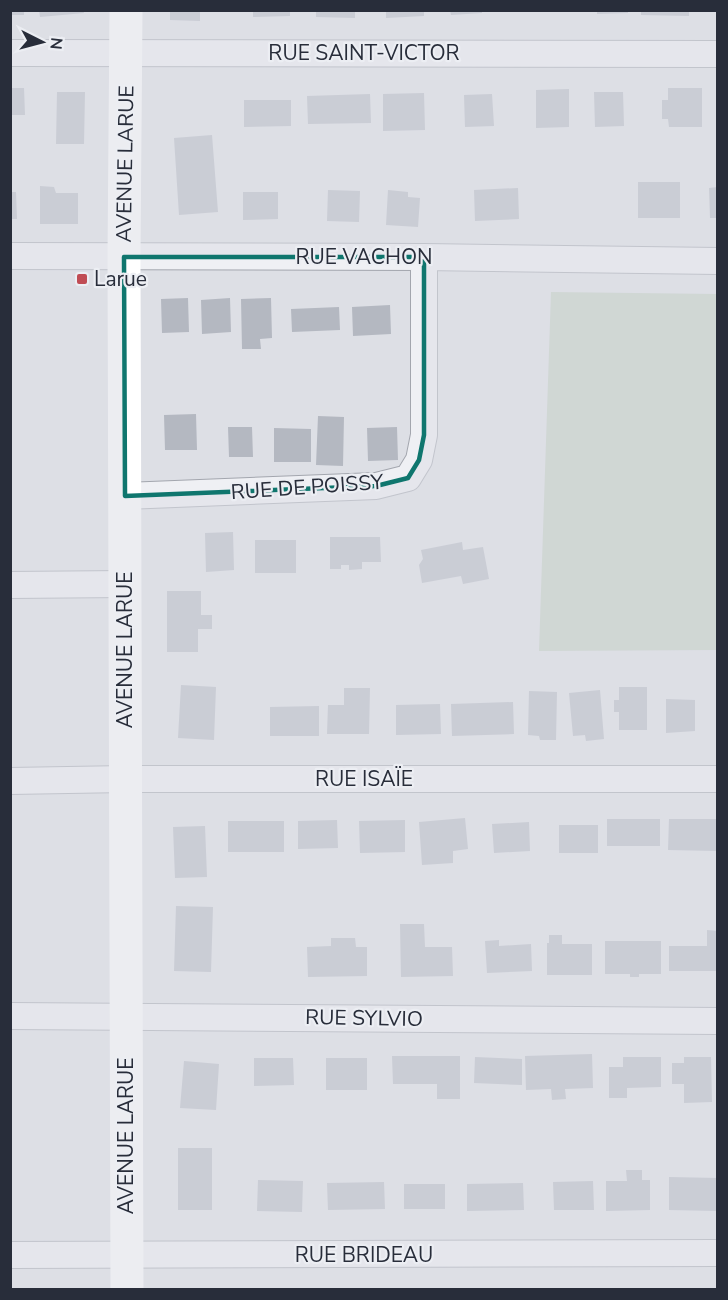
<svg xmlns="http://www.w3.org/2000/svg" width="728" height="1300" viewBox="0 0 728 1300" font-family="'Nunito Sans',sans-serif">
<style>
.green{fill:#c1cebf}
.building{fill:#b4b8c1}
.lines{fill:none;stroke-linecap:round;stroke-linejoin:round}
.street-casing{stroke:#a3a6ae;stroke-width:28}
.street{stroke:#eff0f4;stroke-width:26}
.secondary{stroke:#fff;stroke-width:33}
.marked{fill:none;stroke:#0f766e;stroke-width:4.5;stroke-linejoin:round}
.poi-dot{fill:#c04c54;stroke:#eceef3;stroke-width:2}
.labels{text-anchor:middle;stroke-width:4.5;stroke-linejoin:round;paint-order:stroke}
.street-label{font-size:21px;fill:#282d3a;stroke:#eceef3}
.poi-label{font-size:21px;fill:#282d3a;stroke:#eceef3;text-anchor:start}
</style>
<rect width="100%" height="100%" fill="#dddfe5"/>
<path class="green" d="M551 292 717 294V650L539 651Z"/>
<path class="building" d="M10 10H24V15H10Z
M39 10H83L84 13 40 17Z
M170 10H200V21L170 20Z
M253 10H290V16L253 17Z
M316 10H355V18L316 17Z
M386 10H424V16L386 18Z
M450 10H482V13L451 15Z
M597 10H628V13L597 14Z
M641 10H689V16L641 15Z
M10 88H24L25 115H10Z
M668 88H702V127H669L668 119H662V100H668Z
M569 89V127L536 128V90Z
M57 92H85L84 144H56Z
M594 92H623L624 126 595 127Z
M424 93 425 130 383 131V94Z
M370 94 371 123 308 124 307 96Z
M492 94 494 126 465 127 464 95Z
M244 100H291V126L244 127Z
M212 135 218 212 179 215 174 138Z
M638 182H680V218H638Z
M40 186 54 187 56 193H78V224H40Z
M718 187V218H710L709 188Z
M518 188 519 219 475 221 474 190Z
M328 190 360 191 359 222 327 221Z
M388 190 408 192V197L420 198 418 227 386 225Z
M10 192H16L17 219H10Z
M243 192H278V219L243 220Z
M188 298 189 332 162 333 161 299Z
M230 298 231 332 202 334 201 300Z
M271 298 272 338 260 339 261 349H242L241 299Z
M390 305 391 334 353 336 352 307Z
M339 307 340 330 292 332 291 309Z
M196 414 197 450H165L164 415Z
M318 416 344 417 343 466 316 465Z
M228 427H252L253 457H229Z
M397 427 398 460 368 461 367 428Z
M274 428 311 429V462H274Z
M233 532 234 570 206 572 205 533Z
M330 537H380L381 562H362V569L349 570V565H341V569H330Z
M255 540H296V573H255Z
M462 542 463 550 483 547 489 579 463 584 461 576 422 583 419 565 423 559 421 550Z
M167 591H201V615H212V629H198V652H167Z
M181 685 216 687 214 740 178 738Z
M619 687H647V730H619V712H614V700H619Z
M344 688H370L369 734H327L328 705H344Z
M600 690 604 739 586 741 585 735 573 736 569 693Z
M529 691 557 692 556 740H540L539 736 528 735Z
M666 699 695 700V731L666 733Z
M513 702 514 734 452 736 451 704Z
M440 704 441 734 396 735V705Z
M319 706V736H270V707Z
M465 818 468 849 453 851V863L422 865 419 822Z
M607 819H660V846H607Z
M669 819H718V851L668 850Z
M337 820 338 848 298 849V821Z
M405 820V852L360 853 359 821Z
M228 821H284V852H228Z
M529 822 530 851 494 853 492 824Z
M559 825H598V853H559Z
M205 826 207 877 175 878 173 827Z
M176 906 213 907 211 972 174 971Z
M400 924H424L425 947H452L453 976 401 977Z
M707 930 718 931V971H669V946H707Z
M549 935H562V944H592V975H547V943H549Z
M331 938H355L356 947H367V976L308 977 307 947 331 946Z
M499 940V946L531 944 532 971 487 973 485 941Z
M605 941H661V974H639V977H630V974H605Z
M592 1054 593 1088 565 1089 566 1099 552 1100 551 1089 526 1090 525 1056Z
M392 1056H460V1099H437V1084H393Z
M475 1057 522 1059V1085L474 1083Z
M623 1057H661V1087L627 1088V1098H609V1067H623Z
M684 1057H711L712 1102 684 1103V1084H672V1063H684Z
M254 1058H293L294 1085 254 1086Z
M326 1058H367V1090H326Z
M184 1061 219 1064 216 1110 180 1108Z
M178 1148H212V1210H178Z
M626 1170H642V1180H650V1210L606 1211V1181H627Z
M669 1177 718 1178V1211L669 1210Z
M258 1180 303 1181 302 1212 257 1211Z
M593 1181 594 1210H554L553 1182Z
M384 1182 385 1209 328 1210 327 1183Z
M523 1183 524 1210 467 1211V1184Z
M404 1184H445V1209H404Z"/>
<g class="lines">
<defs>
<path id="street" d="M10 53 718 54
M10 256 424 257 718 261
M125 496 376 486 408 478 419 460 424 435V257
M10 585 125 584
M10 781 126 779H718
M10 1016 718 1021
M10 1255 718 1253"/>
</defs>
<use href="#street" class="street-casing"/>
<use href="#street" class="street"/>
<path class="secondary" d="M126 10 124 257 127 1290"/>
</g>
<path d="M0 0H728V1300H0ZM124 257H424V435L419 460 408 478 376 486 125 496Z" fill="#dddfe5" fill-opacity=".55" fill-rule="evenodd"/>
<path class="marked" d="M124 257H424V435L419 460 408 478 376 486 125 496Z"/>
<rect class="poi-dot" x="76" y="273" width="12" height="12" rx="3"/>
<g class="labels">
<g class="street-label">
<text x="364" y="60">RUE SAINT-VICTOR</text>
<text transform="translate(125 164) rotate(-89)" y="7">AVENUE LARUE</text>
<text x="364" y="264">RUE VACHON</text>
<text transform="translate(307 487) rotate(-4)" y="7">RUE DE POISSY</text>
<text transform="translate(125 650) rotate(-90)" y="7">AVENUE LARUE</text>
<text x="364" y="786">RUE ISAÏE</text>
<text transform="translate(364 1018) rotate(1)" y="7">RUE SYLVIO</text>
<text transform="translate(126 1136) rotate(-90)" y="7">AVENUE LARUE</text>
<text x="364" y="1262">RUE BRIDEAU</text>
</g>
<g class="poi-label">
<text x="94" y="286">Larue</text>
</g>
</g>
<rect width="728" height="1300" fill="none" stroke="#282d3a" stroke-width="24"/>
<g transform="translate(42 42) rotate(96)" stroke="#eceef3" stroke-width="4.5" paint-order="stroke">
<path d="M0-4.5L10 22L0 15L-10 22Z" fill="#282d3a"/>
<text y="-9" font-size="16" font-weight="bold" text-anchor="middle" fill="#282d3a">N</text>
</g>
</svg>
